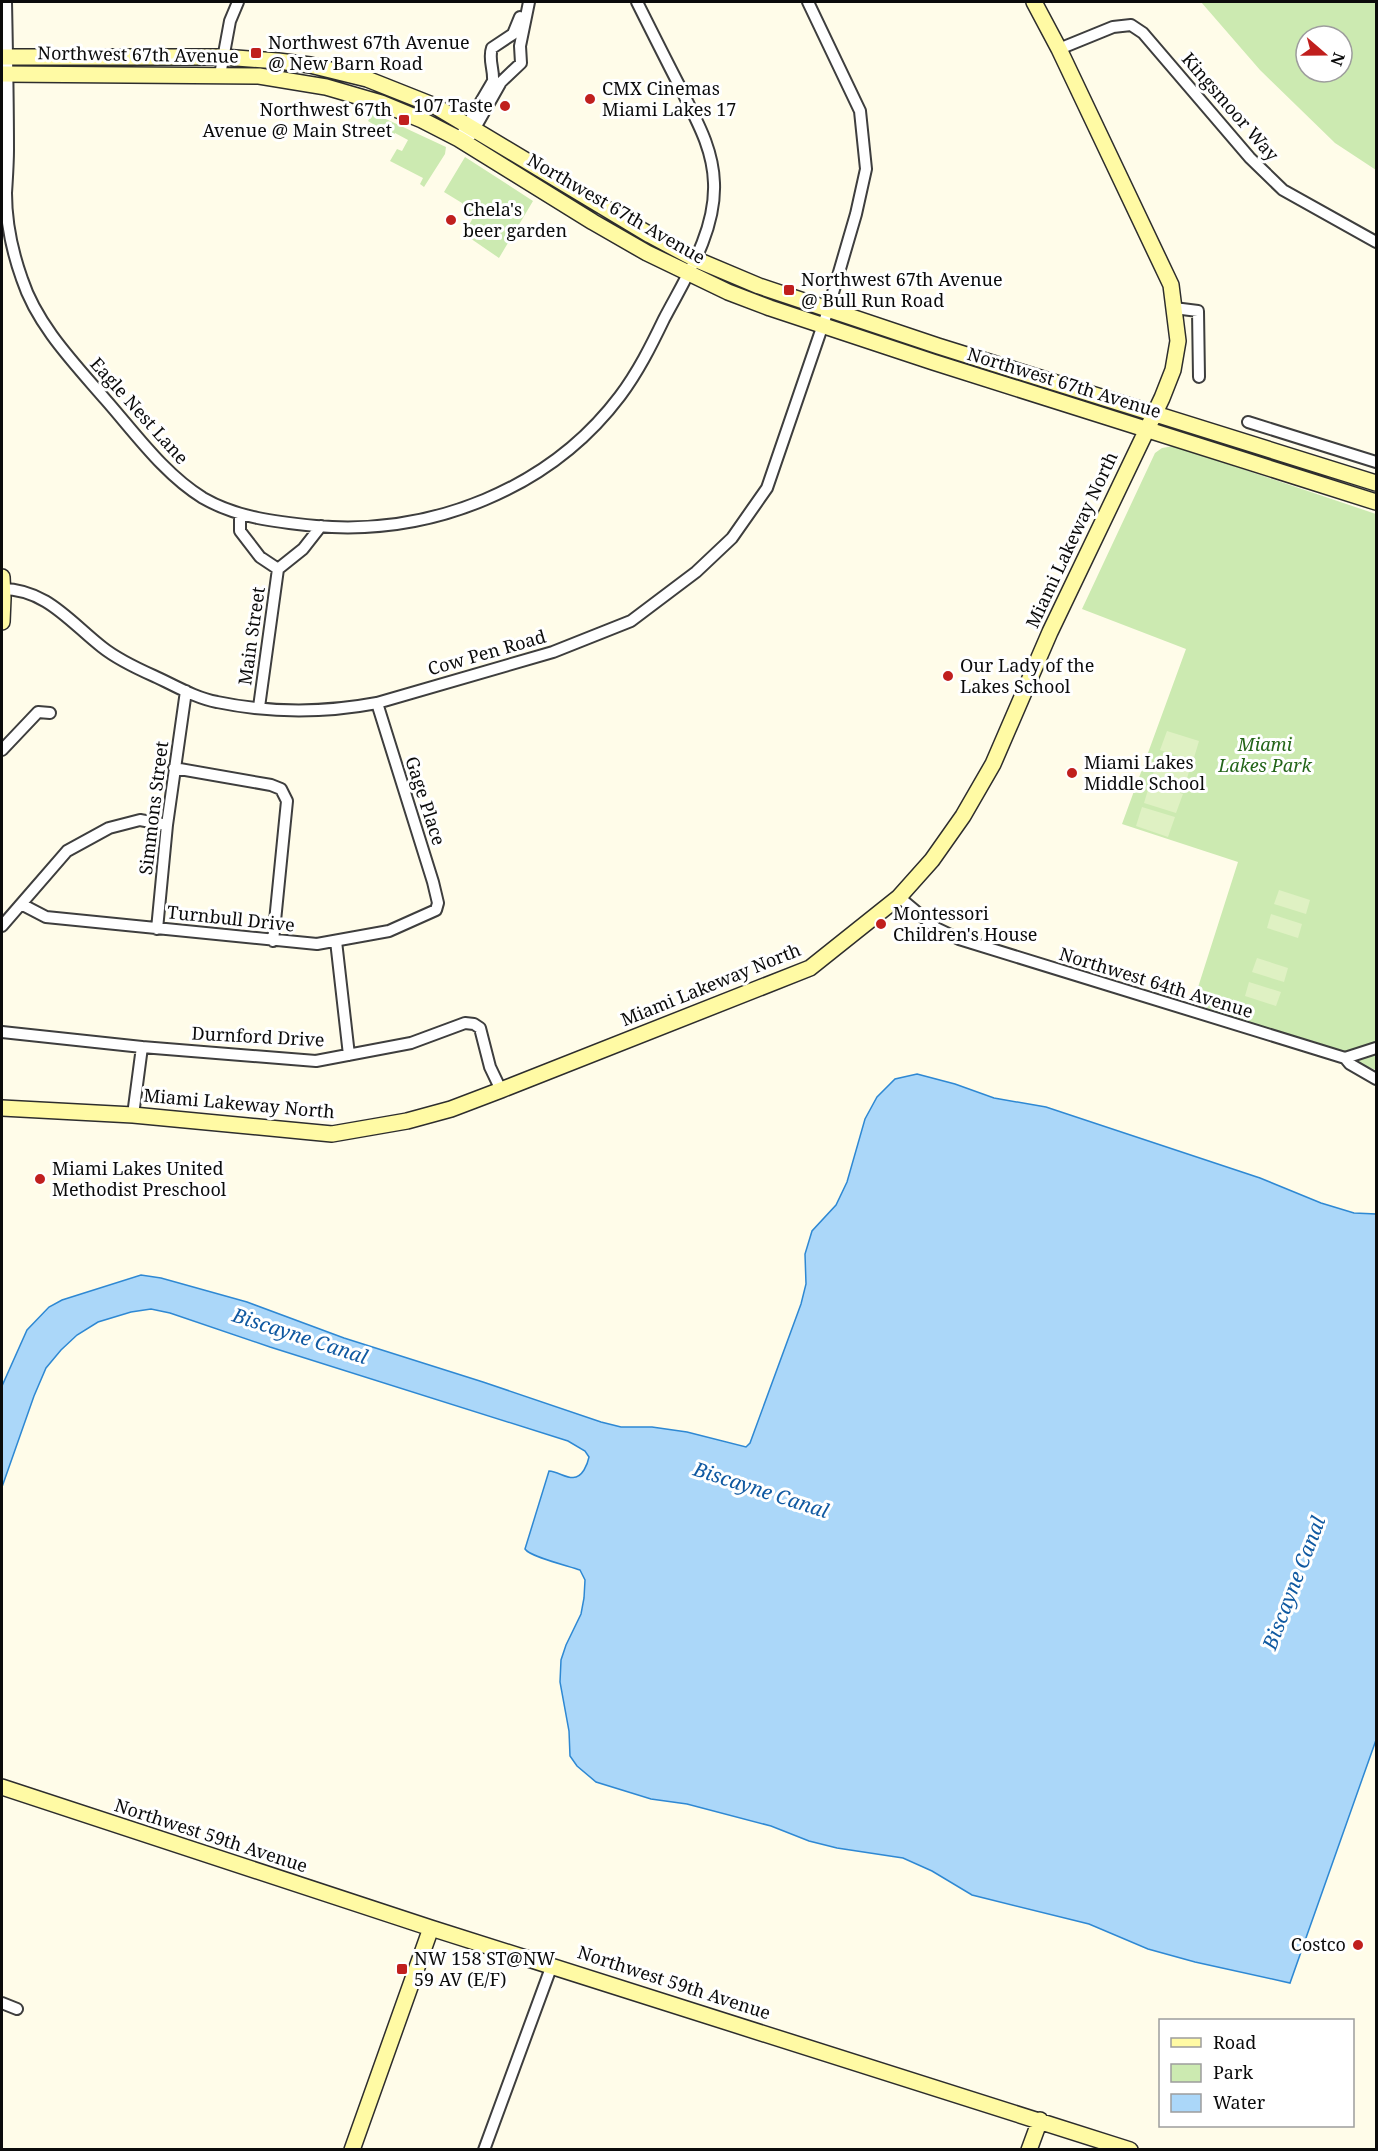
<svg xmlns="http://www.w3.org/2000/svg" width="1378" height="2151" viewBox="0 0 1378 2151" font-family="'Noto Serif',serif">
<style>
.green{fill:#cceab1;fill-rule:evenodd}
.pitch{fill:#dff1c3}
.water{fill:#abd7f9;stroke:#2e88d3;stroke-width:1.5}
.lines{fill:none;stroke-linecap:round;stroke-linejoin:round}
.street-casing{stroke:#3e3e3e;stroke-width:14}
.secondary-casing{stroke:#2d2d2d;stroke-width:18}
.street{stroke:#fff;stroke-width:10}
.secondary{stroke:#fffaa4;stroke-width:15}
.poi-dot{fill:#c01f1d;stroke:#fff;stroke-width:2}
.labels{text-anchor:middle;stroke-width:6;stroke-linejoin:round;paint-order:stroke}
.poi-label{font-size:18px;fill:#0b0b0b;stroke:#fff;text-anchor:start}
.street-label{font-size:18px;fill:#0b0b0b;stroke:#fff}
.park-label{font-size:18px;font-style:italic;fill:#246519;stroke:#fff}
.water-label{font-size:20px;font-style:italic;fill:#1059a1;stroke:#fff}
</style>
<rect width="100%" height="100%" fill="#fffce9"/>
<path class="green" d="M1201 2H1376V170L1335 143 1260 70ZM1306 36H1342V72H1306Z
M373 113 446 147 445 154 424 187 420 184 423 178 390 161 397 149 402 151 408 140 395 133 393 136 368 121Z
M465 157 533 201 499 258 464 234 474 216 465 210 462 203 444 192Z
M1174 446 1376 514V1070L1193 1003 1238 862 1122 824 1186 649 1082 609 1155 453 1162 448Z"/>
<path class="pitch" d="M1167 731 1199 741 1193 761 1160 750Z
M1159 755 1191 765 1185 785 1153 774Z
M1150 783 1183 794 1176 813 1144 803Z
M1142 807 1175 817 1168 837 1136 826Z
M1279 890 1310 900 1306 914 1274 904Z
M1271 914 1302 924 1298 938 1267 928Z
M1257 958 1288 968 1284 982 1252 972Z
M1249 982 1281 992 1276 1006 1245 996Z"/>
<path class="water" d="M917 1074 955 1084 994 1098 1046 1107 1260 1178 1321 1203 1354 1213 1376 1214V1740L1290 1983 1195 1962 1148 1949 1089 1924 972 1895 932 1871 903 1858 837 1848 809 1841 771 1826 687 1804 651 1799 596 1782 577 1766 570 1756 569 1731 560 1682 561 1660 566 1645 581 1614 584 1598 585 1580 580 1570C569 1566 530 1557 525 1549L549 1471C562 1472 574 1486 584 1470 587 1465 588 1462 589 1457L585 1451 568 1441 270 1347 170 1313 151 1309 131 1312 98 1322 77 1335 61 1350 46 1368 34 1396 2 1487V1386L27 1330 49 1307 62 1300 141 1275 161 1278 247 1302 344 1338 483 1382 601 1422 621 1427H652L687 1432 746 1447 750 1443 801 1304 806 1284 805 1254 812 1231 836 1205 847 1182 865 1119 877 1097 895 1079Z"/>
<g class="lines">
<defs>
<path id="street" d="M6 2C7 51 8 100 8 149 8 163 7 178 6 193 6 222 12 251 22 279 37 325 74 363 105 399 135 433 164 474 203 498 238 518 276 522 316 526 431 536 550 489 620 396 638 372 651 346 664 319 686 277 716 232 714 183 713 147 695 118 680 87 665 58 651 30 637 2
M1059 49 1113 27 1131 25 1143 33 1250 158 1283 190 1376 242
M220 75 230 21 238 2
M471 135 501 82 521 63 520 46 529 2
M459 139 493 81C494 69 488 59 492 48L513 34 520 17
M1174 308 1198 311 1199 377
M1248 422 1376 462
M240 514V531L260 557 278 569
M2 589C46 589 70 622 102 647 117 659 136 668 154 676 174 685 195 698 217 702 270 713 324 713 377 703L553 652 631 621 696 572 732 538 767 488 828 310 856 214 866 169 860 111 808 2
M259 707 278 569 303 549 321 526
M2 750 38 712 50 713
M174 768 271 785 281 789 287 801 273 941
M899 897 936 928 959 939 1345 1058 1350 1064 1376 1079
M21 904 46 917 317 944 389 931 436 910 438 903 433 882 377 703
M2 926 67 851 109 828 140 820 167 825
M157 929 167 825 186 691
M336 941 349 1055
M2 1032 142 1047 316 1061 411 1043 465 1023 474 1024 480 1028 490 1067 501 1090
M1345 1058 1376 1048
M133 1115 142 1047
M2 2003 17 2009
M484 2150 552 1965"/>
<path id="secondary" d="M2 57H223L278 61 310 65 367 79 435 106 650 235 695 259 759 286 938 346 1376 483
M2 74 259 76 326 87 381 103 422 120 459 139 593 222 647 253 728 292 770 308 933 362 1376 502
M2 577 3 598 2 622
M2 1108 133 1115 332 1134 407 1121 451 1109 501 1090 810 968 899 897 932 860 963 816 993 764 1050 632 1162 398 1173 370 1178 341 1171 285 1059 49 1034 2
M2 1787 431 1928 1130 2150
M352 2150 431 1928
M1029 2150 1040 2120"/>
</defs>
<use href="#street" class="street-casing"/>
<use href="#secondary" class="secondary-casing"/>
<use href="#street" class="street"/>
<use href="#secondary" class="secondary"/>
</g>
<g class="poi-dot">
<rect x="250" y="47" width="12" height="12" rx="3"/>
<circle cx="590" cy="99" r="6"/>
<circle cx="505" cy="106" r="6"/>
<rect x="398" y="114" width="12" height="12" rx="3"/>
<circle cx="451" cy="220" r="6"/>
<rect x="783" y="284" width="12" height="12" rx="3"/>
<circle cx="948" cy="676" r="6"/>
<circle cx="1072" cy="773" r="6"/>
<circle cx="881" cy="924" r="6"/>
<circle cx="40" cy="1179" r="6"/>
<circle cx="1358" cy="1945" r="6"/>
<rect x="396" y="1963" width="12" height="12" rx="3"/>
</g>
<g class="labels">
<g class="poi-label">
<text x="268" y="49">Northwest 67th Avenue<tspan x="268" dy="21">@ New Barn Road</tspan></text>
<text x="602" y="95">CMX Cinemas<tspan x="602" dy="21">Miami Lakes 17</tspan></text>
<text x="493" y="112" text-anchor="end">107 Taste</text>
<text x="392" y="116" text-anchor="end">Northwest 67th<tspan x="392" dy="21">Avenue @ Main Street</tspan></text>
<text x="463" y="216">Chela's<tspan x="463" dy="21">beer garden</tspan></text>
<text x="801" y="286">Northwest 67th Avenue<tspan x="801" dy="21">@ Bull Run Road</tspan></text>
<text x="960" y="672">Our Lady of the<tspan x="960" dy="21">Lakes School</tspan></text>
<text x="1084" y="769">Miami Lakes<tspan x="1084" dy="21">Middle School</tspan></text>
<text x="893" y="920">Montessori<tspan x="893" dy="21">Children's House</tspan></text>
<text x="52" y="1175">Miami Lakes United<tspan x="52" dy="21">Methodist Preschool</tspan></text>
<text x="1346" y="1951" text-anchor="end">Costco</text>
<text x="414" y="1965">NW 158 ST@NW<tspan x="414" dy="21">59 AV (E/F)</tspan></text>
</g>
<g class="street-label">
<text transform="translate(138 55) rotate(1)" y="6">Northwest 67th Avenue</text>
<text transform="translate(1230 107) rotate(49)" y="6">Kingsmoor Way</text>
<text transform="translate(616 209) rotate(30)" y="6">Northwest 67th Avenue</text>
<text transform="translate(1064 383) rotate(17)" y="6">Northwest 67th Avenue</text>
<text transform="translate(139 411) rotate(48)" y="6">Eagle Nest Lane</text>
<text transform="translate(1072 540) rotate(-65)" y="6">Miami Lakeway North</text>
<text transform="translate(252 636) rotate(-82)" y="6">Main Street</text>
<text transform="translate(487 653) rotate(-16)" y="6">Cow Pen Road</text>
<text transform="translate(425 801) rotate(72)" y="6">Gage Place</text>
<text transform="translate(154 808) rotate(-83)" y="6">Simmons Street</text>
<text transform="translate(231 919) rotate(6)" y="6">Turnbull Drive</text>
<text transform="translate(1156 983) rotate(17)" y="6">Northwest 64th Avenue</text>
<text transform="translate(711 985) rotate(-22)" y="6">Miami Lakeway North</text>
<text transform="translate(258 1037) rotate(3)" y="6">Durnford Drive</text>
<text transform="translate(239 1104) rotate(5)" y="6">Miami Lakeway North</text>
<text transform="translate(211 1836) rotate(18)" y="6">Northwest 59th Avenue</text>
<text transform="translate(674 1983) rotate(18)" y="6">Northwest 59th Avenue</text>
</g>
<g class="park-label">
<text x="1265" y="751">Miami<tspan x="1265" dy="21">Lakes Park</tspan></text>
</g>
<g class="water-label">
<text transform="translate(300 1336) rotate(18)" y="7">Biscayne Canal</text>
<text transform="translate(761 1490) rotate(18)" y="7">Biscayne Canal</text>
<text transform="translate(1294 1583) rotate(-69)" y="7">Biscayne Canal</text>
</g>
</g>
<rect width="1378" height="2151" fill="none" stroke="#0b0b0b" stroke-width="6"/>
<rect x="1159" y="2019" width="195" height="108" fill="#ffffff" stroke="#9d9d9d" stroke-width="1.5"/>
<rect x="1171" y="2038" width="30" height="9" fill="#fffaa4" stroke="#9d9d9d" stroke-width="1.5"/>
<text x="1213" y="2049" font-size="18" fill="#0b0b0b">Road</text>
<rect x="1171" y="2064" width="30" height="18" fill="#cceab1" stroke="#9d9d9d" stroke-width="1.5"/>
<text x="1213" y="2079" font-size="18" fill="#0b0b0b">Park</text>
<rect x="1171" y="2094" width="30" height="18" fill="#abd7f9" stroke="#9d9d9d" stroke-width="1.5"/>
<text x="1213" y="2109" font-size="18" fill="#0b0b0b">Water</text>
<g transform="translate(1324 54) rotate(110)"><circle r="28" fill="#ffffff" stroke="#9d9d9d" stroke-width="1.5"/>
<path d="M0-4.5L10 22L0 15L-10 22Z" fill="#c01f1d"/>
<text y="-9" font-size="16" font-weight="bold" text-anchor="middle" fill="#0b0b0b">N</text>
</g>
</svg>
